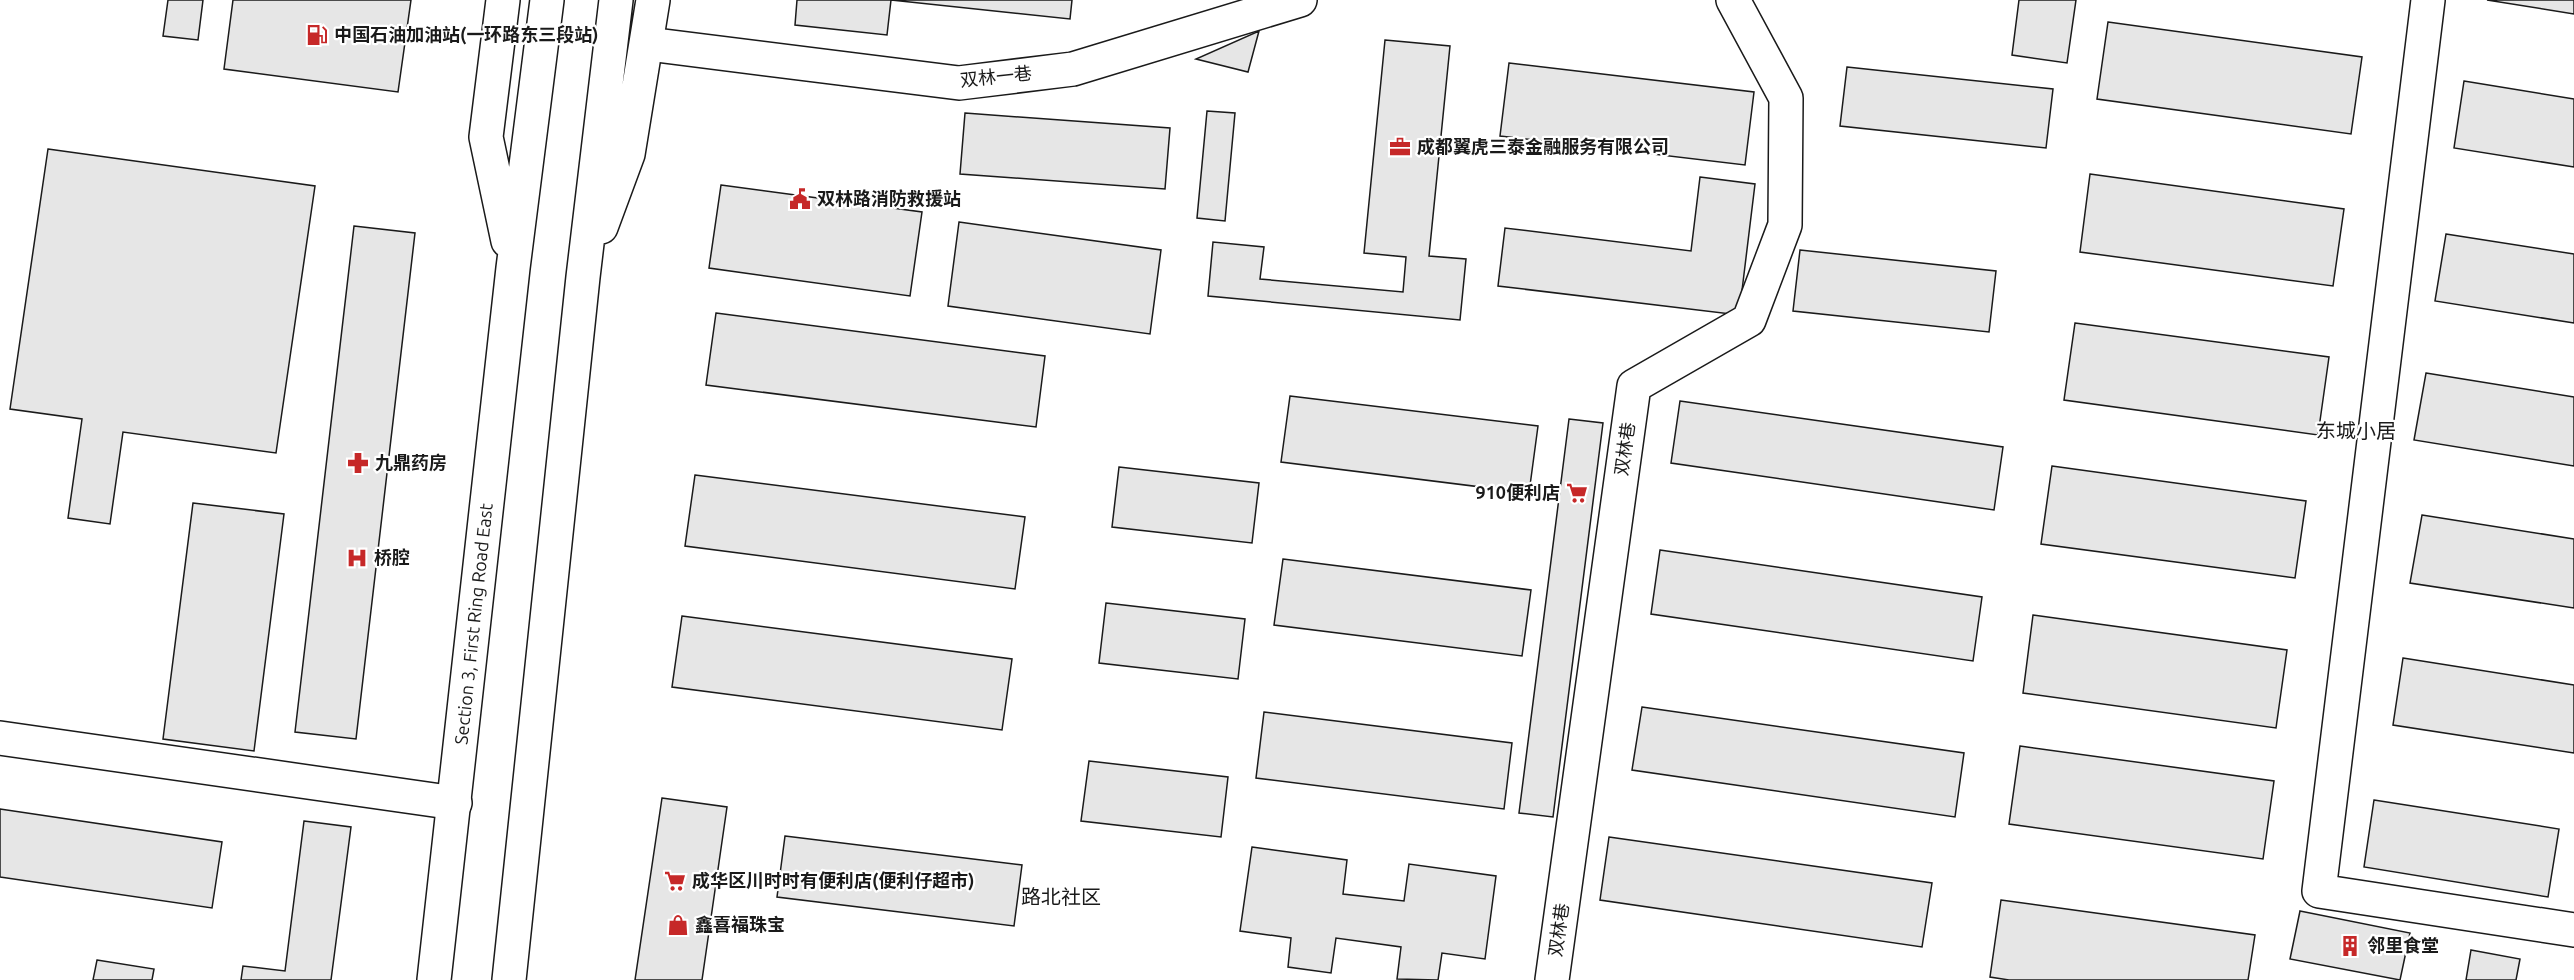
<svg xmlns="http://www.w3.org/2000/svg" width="2574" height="980" viewBox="0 0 2574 980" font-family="Ubuntu,'Noto Sans SC',sans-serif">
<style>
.building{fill:#e6e6e6;stroke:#1a1a1a;stroke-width:1.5}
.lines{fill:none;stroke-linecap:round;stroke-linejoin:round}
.minor-casing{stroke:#1a1a1a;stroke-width:36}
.primary-casing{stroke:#1a1a1a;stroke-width:36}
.minor{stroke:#fff;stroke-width:33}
.primary{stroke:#fff;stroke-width:33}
.labels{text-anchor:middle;stroke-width:4.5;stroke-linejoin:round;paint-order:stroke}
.poi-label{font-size:18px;font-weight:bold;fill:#1a1a1a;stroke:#fff;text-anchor:start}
.street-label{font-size:18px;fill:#1a1a1a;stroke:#fff}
.neighbourhood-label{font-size:20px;fill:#1a1a1a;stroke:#fff}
</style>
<rect width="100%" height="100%" fill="#fff"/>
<path class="building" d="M168 0H203L198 40 163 36Z
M233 0H411L398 92 224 69Z
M797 0H1072L1070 19 891 0 887 35 795 25Z
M2019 0H2076L2067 63 2012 55Z
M2487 0H2574V14Z
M2108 22 2362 57 2351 134 2097 99Z
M1259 31 1248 72 1196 59Z
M1385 40 1450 46 1429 256 1466 259 1460 320 1208 296 1213 242 1264 247 1260 279 1403 292 1406 257 1364 253Z
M1509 63 1754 92 1745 165 1500 136Z
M1847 67 2053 89 2046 148 1840 126Z
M2464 81 2574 99V167L2454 148Z
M1207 111 1235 113 1225 221 1197 218Z
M965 113 1170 128 1165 189 960 174Z
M48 149 315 186 276 453 123 432 110 524 68 518 82 419 10 409Z
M2090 174 2344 209 2333 286 2080 252Z
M1700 177 1755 184 1739 315 1498 286 1505 228 1691 251Z
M721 185 922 212 910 296 709 268Z
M959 222 1161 250 1150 334 948 306Z
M354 226 415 233 356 739 295 732Z
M2446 234 2574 254V323L2435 301Z
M1800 250 1996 271 1989 332 1793 311Z
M716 313 1045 356 1036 427 706 385Z
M2075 323 2329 357 2318 435 2064 400Z
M2426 373 2574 397V466L2414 440Z
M1290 396 1538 426 1529 493 1281 462Z
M1680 401 2003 447 1994 510 1671 463Z
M1569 419 1603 423 1553 817 1519 813Z
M2052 466 2306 501 2295 578 2041 544Z
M1119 467 1259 483 1252 543 1112 527Z
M695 475 1025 517 1015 589 685 546Z
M193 503 284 514 254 751 163 739Z
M2422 515 2574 539V608L2410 583Z
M1660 550 1982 597 1973 661 1651 614Z
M1283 559 1531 590 1522 656 1274 625Z
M1106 603 1245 619 1238 679 1099 663Z
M2033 615 2287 650 2276 728 2023 693Z
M682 616 1012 659 1002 730 672 687Z
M2403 658 2574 685V753L2393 725Z
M1642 707 1964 753 1955 817 1632 770Z
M1264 712 1512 743 1504 809 1256 778Z
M2020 746 2274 781 2263 859 2009 824Z
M1089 761 1228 777 1221 837 1081 821Z
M662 798 727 807 702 980H635Z
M2374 800 2559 829 2548 897 2364 867Z
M0 809 222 842 212 908 0 877Z
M304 821 351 827 331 980H241L243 966 285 971Z
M785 836 1022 865 1014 926 777 897Z
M1609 837 1932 883 1922 947 1600 900Z
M1252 847 1347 860 1343 894 1404 901 1409 864 1496 876 1485 959 1442 953 1438 980 1397 979 1401 947 1336 938 1331 973 1288 967 1291 938 1240 931Z
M2001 900 2255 935 2248 980H2009L1990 977Z
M2300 911 2410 933 2400 980 2290 959Z
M2471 950 2520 959 2516 980H2466Z
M97 960 154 969 152 980H93Z"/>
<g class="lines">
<defs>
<path id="minor" d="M2428 0 2319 891 2574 930
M648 44 959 83 1073 69 1300 0
M0 738 455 803
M1552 980 1634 386 1749 320 1785 225 1786 98 1733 0"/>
<path id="primary" d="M503 0 486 137 508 241
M601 227 628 154 653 0
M434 980 513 268 547 0
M509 980 583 277 616 0"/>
</defs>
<use href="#minor" class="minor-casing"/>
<use href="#primary" class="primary-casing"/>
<use href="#minor" class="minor"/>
<use href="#primary" class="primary"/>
</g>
<defs>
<symbol id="fuel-bare" viewBox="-9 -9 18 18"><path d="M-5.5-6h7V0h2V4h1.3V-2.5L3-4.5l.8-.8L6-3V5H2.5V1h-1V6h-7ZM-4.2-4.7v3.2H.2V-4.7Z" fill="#c62828" stroke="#fff" stroke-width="2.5" paint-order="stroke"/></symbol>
<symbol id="office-bare" viewBox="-9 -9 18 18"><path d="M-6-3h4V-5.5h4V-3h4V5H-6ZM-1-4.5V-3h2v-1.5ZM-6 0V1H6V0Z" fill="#c62828" stroke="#fff" stroke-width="2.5" paint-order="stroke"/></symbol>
<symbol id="civic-bare" viewBox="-9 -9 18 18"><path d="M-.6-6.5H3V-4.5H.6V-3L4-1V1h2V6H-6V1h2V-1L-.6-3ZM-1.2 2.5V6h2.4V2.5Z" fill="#c62828" stroke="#fff" stroke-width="2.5" paint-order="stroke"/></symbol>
<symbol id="pharmacy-bare" viewBox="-9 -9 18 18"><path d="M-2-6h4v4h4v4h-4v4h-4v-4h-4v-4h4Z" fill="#c62828" stroke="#fff" stroke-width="2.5" paint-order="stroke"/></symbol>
<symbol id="supermarket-bare" viewBox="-9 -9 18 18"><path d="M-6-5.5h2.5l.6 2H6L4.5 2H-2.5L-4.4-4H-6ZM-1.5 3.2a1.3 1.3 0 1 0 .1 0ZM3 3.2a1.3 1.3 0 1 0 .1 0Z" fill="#c62828" stroke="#fff" stroke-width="2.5" paint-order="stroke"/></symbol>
<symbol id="hospital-bare" viewBox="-9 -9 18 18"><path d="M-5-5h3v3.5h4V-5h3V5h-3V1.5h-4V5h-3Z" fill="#c62828" stroke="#fff" stroke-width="2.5" paint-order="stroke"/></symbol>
<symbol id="shop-bare" viewBox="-9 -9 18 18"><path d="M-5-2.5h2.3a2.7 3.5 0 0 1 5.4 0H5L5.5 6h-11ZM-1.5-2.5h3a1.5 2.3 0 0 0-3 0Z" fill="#c62828" stroke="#fff" stroke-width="2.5" paint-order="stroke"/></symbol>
<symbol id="building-bare" viewBox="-9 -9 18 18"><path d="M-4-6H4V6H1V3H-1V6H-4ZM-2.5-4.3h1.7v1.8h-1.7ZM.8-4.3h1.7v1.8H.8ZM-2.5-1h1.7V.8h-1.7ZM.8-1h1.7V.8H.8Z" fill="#c62828" stroke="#fff" stroke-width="2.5" paint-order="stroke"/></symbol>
</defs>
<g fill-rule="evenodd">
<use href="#fuel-bare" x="302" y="20" width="30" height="30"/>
<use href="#office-bare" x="1385" y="132" width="30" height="30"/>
<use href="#civic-bare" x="785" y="184" width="30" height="30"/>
<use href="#pharmacy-bare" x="343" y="448" width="30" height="30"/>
<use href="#supermarket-bare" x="1562" y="478" width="30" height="30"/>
<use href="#hospital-bare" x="342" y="543" width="30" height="30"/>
<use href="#supermarket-bare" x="660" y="866" width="30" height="30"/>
<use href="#shop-bare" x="663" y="910" width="30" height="30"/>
<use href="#building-bare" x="2335" y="931" width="30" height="30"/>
</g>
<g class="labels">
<g class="poi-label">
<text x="334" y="41">中国石油加油站(一环路东三段站)</text>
<text x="1417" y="153">成都翼虎三泰金融服务有限公司</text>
<text x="817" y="205">双林路消防救援站</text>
<text x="375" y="469">九鼎药房</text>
<text x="1560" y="499" text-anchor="end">910便利店</text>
<text x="374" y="564">桥腔</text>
<text x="692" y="887">成华区川时时有便利店(便利仔超市)</text>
<text x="695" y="931">鑫喜福珠宝</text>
<text x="2367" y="952">邻里食堂</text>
</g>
<g class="street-label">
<text transform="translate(996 77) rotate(-6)" y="6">双林一巷</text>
<text transform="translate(1625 449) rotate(-82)" y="6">双林巷</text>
<text transform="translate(474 624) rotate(-84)" y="6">Section 3, First Ring Road East</text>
<text transform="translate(1559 930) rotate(-82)" y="6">双林巷</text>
</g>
<g class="neighbourhood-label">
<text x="2356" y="438">东城小居</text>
<text x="1061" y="904">路北社区</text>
</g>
</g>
</svg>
